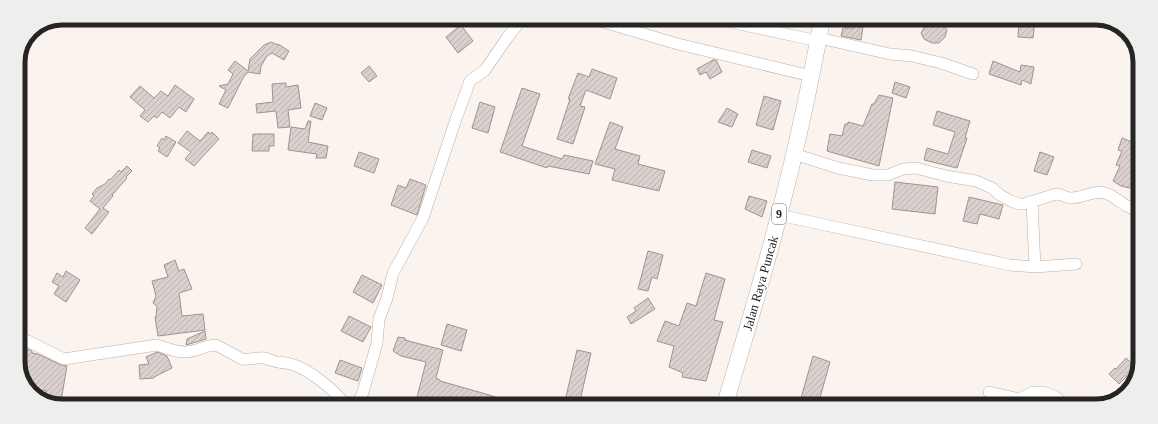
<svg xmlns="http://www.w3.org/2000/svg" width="1158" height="424" viewBox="0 0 1158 424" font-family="Georgia,serif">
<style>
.building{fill:url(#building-hatch);stroke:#9d9491}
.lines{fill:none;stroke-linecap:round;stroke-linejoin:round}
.minor-casing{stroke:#b7b0ab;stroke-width:12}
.highway-casing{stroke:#b7b0ab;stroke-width:17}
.minor{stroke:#fff;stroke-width:11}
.highway{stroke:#fff;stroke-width:16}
.labels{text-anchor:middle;stroke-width:3;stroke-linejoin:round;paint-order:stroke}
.shield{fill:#fff;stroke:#686665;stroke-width:1}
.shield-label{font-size:12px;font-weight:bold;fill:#272523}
.street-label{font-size:13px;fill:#272523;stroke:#fff}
.rim{fill:none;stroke:#272523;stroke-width:5}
</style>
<defs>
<pattern id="building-hatch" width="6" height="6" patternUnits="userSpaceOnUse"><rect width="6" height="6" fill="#dad0cd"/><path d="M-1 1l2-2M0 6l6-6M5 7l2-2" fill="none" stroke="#bbb2b0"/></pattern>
</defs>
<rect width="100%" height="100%" fill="#fbf3ee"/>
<path class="building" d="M857 20H864L861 40 841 36 843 28H854Z
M940 20 947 30 945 37 939 43H932L924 39 921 33 927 23Z
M1019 20H1035L1033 38 1018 37Z
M461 25 473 41 458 53 446 37Z
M271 42 278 45V44L289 51 284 60 272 53 267 56 261 66 260 74 248 72 243 78 228 108 219 104 226 90 219 86 228 84 233 74 228 70 235 61 248 71 250 59 264 45Z
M713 60H716L722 72 710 79 706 72 700 75 697 69Z
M993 61 1020 72 1021 65 1034 67 1031 84 1022 80 1021 85 989 74Z
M369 66 377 76 369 82 361 73Z
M592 69 617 78 610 99 586 90 580 106 585 107 573 144 557 139 570 99H568L578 73 589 77Z
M895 82 910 87 906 98 892 93Z
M286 83V87L298 85 301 108 288 110 290 127 278 128 276 111 257 113 256 104 273 102 272 84Z
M175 85 194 99 186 112 179 107 170 118 162 112 157 118 154 116 148 122 140 116 145 110 130 97 140 86 154 98 161 91 168 96Z
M522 88 540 94 522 146 562 159 564 155 593 161 589 174 548 166 547 168 500 152Z
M879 95 893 98 879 166 827 151 830 134 842 136 845 124H848V122L863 126 872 104H874Z
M764 96 781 101 773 130 756 125Z
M480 102 495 107 488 133 472 128Z
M315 103 327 108 322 120 310 116Z
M727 108 738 114 732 127 718 122Z
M937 111 970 121 965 138H967L957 168 924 160 927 148 948 154 955 132 933 125Z
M308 121H311L308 142 328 146 326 158H316L317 154 288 150 291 127 305 129Z
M610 122 623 127 615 149 640 156 638 164 665 171 659 191 612 180 615 169 595 164Z
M187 131 200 141 208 132 211 134 212 132 219 139 194 166 185 159 191 152 178 143Z
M253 134H274V146H269V151H252Z
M166 136 176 142 167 157 158 151 160 148 157 146 162 138 164 140Z
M1122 138 1137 144 1132 157 1135 158 1132 168 1139 171V190L1121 186 1113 181 1120 166 1116 165 1122 151 1118 150Z
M752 150 771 156 767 168 748 162Z
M359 152 379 159 374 173 354 166Z
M1040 152 1054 157 1047 175 1034 171Z
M127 166 132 171 126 177 127 178 112 195 113 196 103 208 109 212 92 234 85 228 100 209 90 201 94 196 92 194 97 188 105 184 109 179 110 180 119 170 121 172Z
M410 179 426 185 417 215 391 205 398 185 406 188Z
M895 182 938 187 935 214 892 209Z
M749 196 767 201 762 217 745 209Z
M969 197 1003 205 999 219 980 214 977 224 963 221Z
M648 251 663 255 657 279 652 277 648 291 638 289Z
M175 260 179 271 184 269 192 289 179 293 182 316 203 314 205 330 158 336 155 317H156L157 306 153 303 156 296 152 281 168 277 164 265Z
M66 271 80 280 66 302 54 294 59 286 52 282 57 273 63 277Z
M706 273 725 279 714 320 723 322 706 381 682 377 683 373 669 367 674 346 657 341 665 321 679 326 687 303 696 306Z
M362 275 382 285 373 303 353 292Z
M648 298 655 309 631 324 627 317 636 311 634 308Z
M349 316 371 327 363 342 341 331Z
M447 324 467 330 461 351 441 345Z
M205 331 206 339 186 345 187 339Z
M398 337 405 338V340L443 350 436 378 440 380V381L486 394 514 403V405H415L426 362 401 356 393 351Z
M18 345 32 351V353L38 354 61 365 67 366 61 401 45 398 46 390 34 393 27 389 20 367H19L18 365Z
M577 350 591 353 579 405H564Z
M157 352 167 356 172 368 154 377V378L140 379 139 365 149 364 146 357Z
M813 356 830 362 818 405H799Z
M1126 358 1136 367 1119 384 1109 374 1115 368 1116 369Z
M340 360 362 368 358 381 335 373Z"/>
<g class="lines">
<defs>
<path id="minor" d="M593 19 678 44 811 76
M716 19 818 41
M475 21 477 19
M819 38 890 54 912 56 941 63 973 74
M794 154 838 168 873 175H888L903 169 916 168 946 176 976 181 992 188 1000 195 1011 201 1019 204H1024L1056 194C1061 194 1066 198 1071 198 1083 198 1094 190 1105 193 1118 197 1125 209 1139 210
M1032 202 1035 267
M779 215 1010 265 1035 267 1076 264
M18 338 28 341 64 359 157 345C166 348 175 352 185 352 196 352 205 345 216 345L242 359C250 360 257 357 264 358 269 359 274 362 279 362 284 363 289 363 294 365 311 371 334 390 345 404
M989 392 1019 399 1033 392H1043L1056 397 1065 406
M357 404 363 392 377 343 379 319 387 298 393 273 423 218 456 119 470 81 485 70 507 38 522 19"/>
<path id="highway" d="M725 405C743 342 763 279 779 215 796 151 810 85 822 20"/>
</defs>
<use href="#minor" class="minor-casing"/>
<use href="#highway" class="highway-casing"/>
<use href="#minor" class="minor"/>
<use href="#highway" class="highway"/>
</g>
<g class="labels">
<rect class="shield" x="772" y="204" width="14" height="20" rx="3"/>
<g class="shield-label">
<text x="779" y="218">9</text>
</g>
<g class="street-label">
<text transform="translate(760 283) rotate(-74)" y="5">Jalan Raya Puncak</text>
</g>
</g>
<path d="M0 0H1158V424H0ZM62 25H1096A37 37 0 0 1 1133 62V362A37 37 0 0 1 1096 399H62A37 37 0 0 1 25 362V62A37 37 0 0 1 62 25Z" fill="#eeeeed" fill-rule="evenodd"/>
<path class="rim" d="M62 25H1096A37 37 0 0 1 1133 62V362A37 37 0 0 1 1096 399H62A37 37 0 0 1 25 362V62A37 37 0 0 1 62 25Z"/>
</svg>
